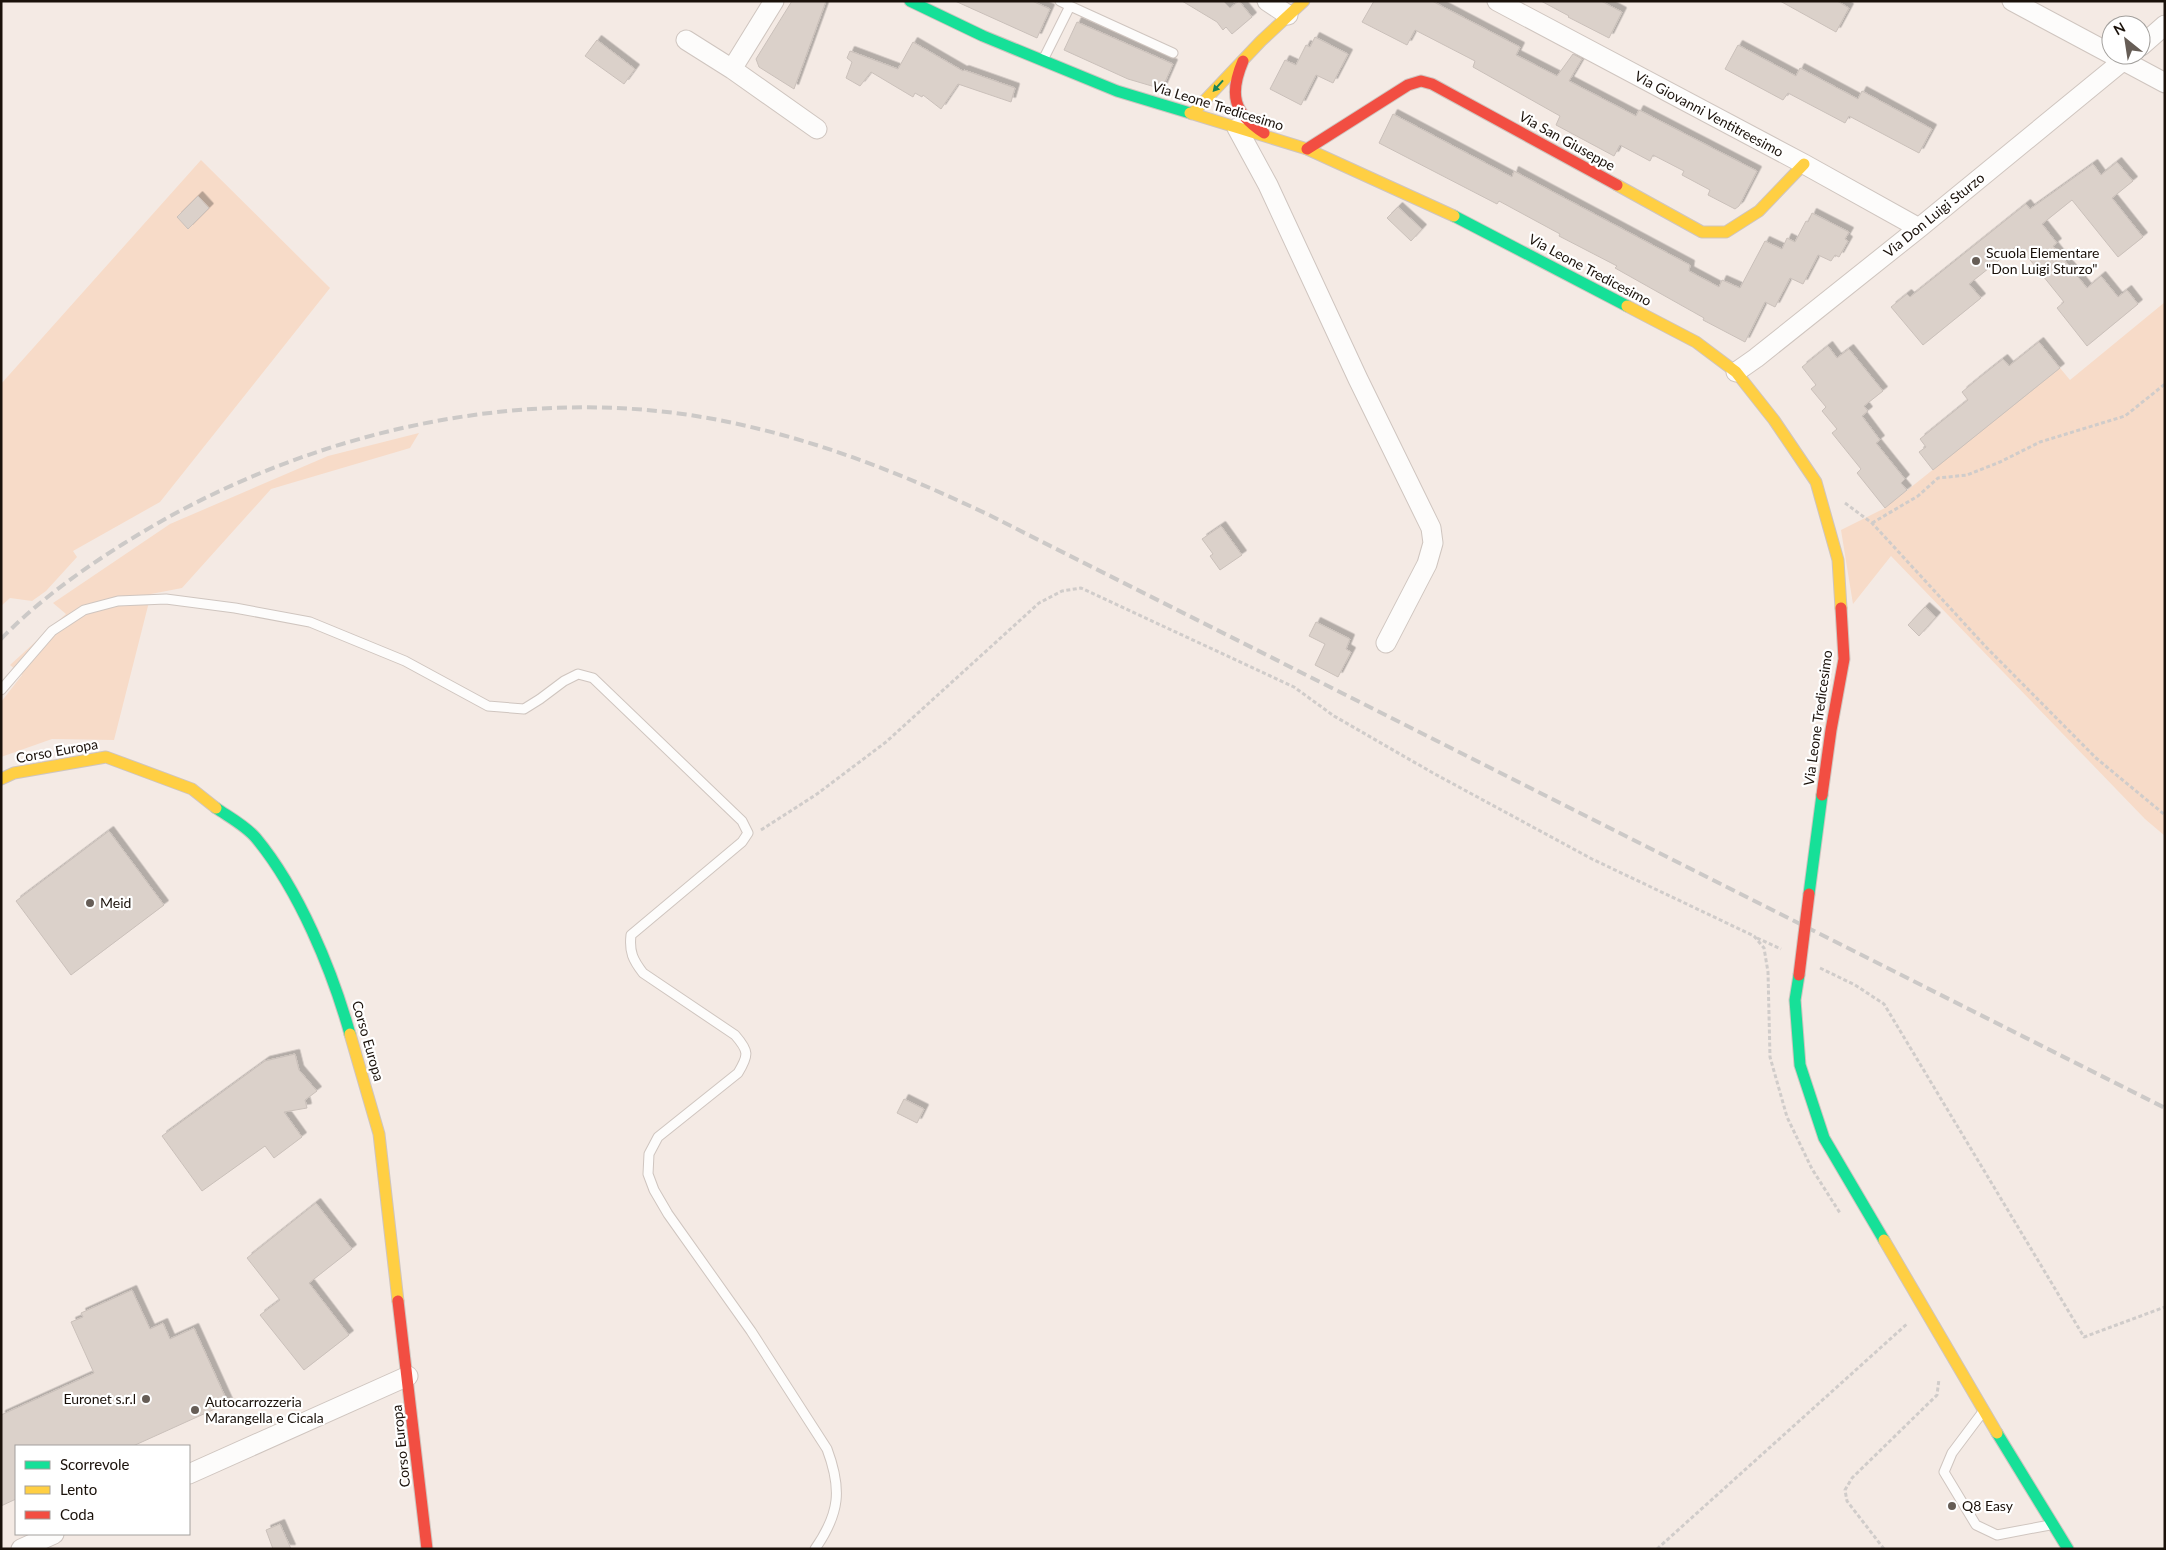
<svg xmlns="http://www.w3.org/2000/svg" width="2166" height="1550" viewBox="0 0 2166 1550" font-family="Lato,sans-serif">
<style>
.green{fill:#f7dbc8}
.building{fill:#dbd1ca;stroke:#cac0ba;filter:url(#shadow)}
.lines{fill:none;stroke-linecap:round;stroke-linejoin:round}
.lane-casing{stroke:#cfc5bf;stroke-width:11}
.street-casing{stroke:#cfc5bf;stroke-width:21}
.fast-casing{stroke:#cfc5bf;stroke-width:13}
.slow-casing{stroke:#cfc5bf;stroke-width:13}
.jam-casing{stroke:#cfc5bf;stroke-width:13}
.path{stroke:#d0ccca;stroke-width:3;stroke-dasharray:4 2.5;stroke-linecap:butt}
.lane{stroke:#fdfcfb;stroke-width:9}
.street{stroke:#fdfcfb;stroke-width:19}
.fast{stroke:#16e098;stroke-width:11}
.slow{stroke:#ffcf43;stroke-width:11}
.jam{stroke:#f24e42;stroke-width:11}
.rail{stroke:#ccc9c7;stroke-width:4;stroke-dasharray:10 5;stroke-linecap:butt}
.jam-bridge-casing{stroke:#cfc5bf;stroke-width:13;stroke-linecap:butt}
.jam-bridge{stroke:#f24e42;stroke-width:11}
.oneway{fill:#188358}
.poi-dot{fill:#665d56;stroke:#fff;stroke-width:2}
.labels{text-anchor:middle;stroke-width:4.5;stroke-linejoin:round;paint-order:stroke}
.street-label{font-size:14px;fill:#1a110a;stroke:#fff}
.poi-label{font-size:14px;fill:#1a110a;stroke:#fff;text-anchor:start}
</style>
<defs>
<filter id="shadow"><feDropShadow dx="4.5" dy="-4.5" stdDeviation="0" flood-color="#0004"/></filter>
</defs>
<rect width="100%" height="100%" fill="#f4eae4"/>
<path class="green" d="M201 160 330 288 160 502 73 551 77 557 46 591 32 601 10 598 1 606V384Z
M2165 302V836L2145 819 1891 556 1853 604 1841 530 1885 508 2060 368 2070 380Z
M419 433 410 448 271 489 182 588 151 594 114 740 52 739 1 757V702L22 675 10 665 66 614 53 603 170 524 328 456Z"/>
<path class="building" d="M792 1H826L794 89 759 67 756 59Z
M955 1H1032L1050 9 1037 38Z
M1182 1H1223L1230 8 1239 1 1252 17 1232 34 1226 27 1223 30 1217 22Z
M1374 1H1432L1520 47 1516 55 1557 76 1573 54 1582 59 1569 81 1636 116 1639 110 1757 171 1739 206 1735 209 1708 195 1710 190 1682 175 1684 171 1653 155 1650 161 1620 145 1614 156 1556 125 1560 116 1473 67 1475 61 1415 30 1407 45 1362 22Z
M1541 1H1601L1622 12 1609 38 1568 17 1569 16Z
M1780 1H1837L1849 8 1836 32Z
M1077 22 1173 64 1162 89 1128 79 1064 50Z
M1315 37 1348 54 1333 83 1316 75 1301 105 1270 89 1285 60 1296 65 1306 45 1310 47Z
M597 40 635 69 624 84 585 56Z
M913 42 963 71 964 70 1015 88 1011 102 958 84 941 109 923 95 922 97 915 93 913 97 871 72 860 86 846 78 852 62 847 58 850 51 898 69Z
M1738 45 1796 76 1800 68 1858 99 1862 91 1932 129 1919 153 1849 116 1845 123 1788 93 1783 100 1725 69Z
M1393 114 1512 177 1514 171 1690 265 1689 271 1719 287 1722 280 1740 288 1765 241 1782 249 1787 238 1795 242 1806 221 1808 222 1812 213 1849 232 1845 239 1848 241 1839 257 1835 255 1831 261 1818 255 1803 284 1790 278 1775 307 1765 302 1745 342 1703 320 1704 318 1615 268 1617 266 1559 236 1560 234 1499 201 1497 204 1379 143Z
M2117 162 2133 181 2112 198 2143 237 2118 257 2072 200 2042 224 2057 243 2053 246 2087 288 2101 276 2118 297 2127 290 2138 304 2087 346 2057 308 2064 302 2018 245 1969 284 1981 298 1923 345 1891 307 1907 294 1910 297 2026 204 2030 209 2093 164 2101 175Z
M198 196 209 208 188 229 177 217Z
M1398 207 1422 229 1411 241 1387 218Z
M2039 342 2060 368 1933 470 1919 452 1926 447 1920 439 1968 400 1962 392 1979 378 2003 359 2009 366Z
M1828 346 1837 358 1849 349 1883 391 1864 406 1868 411 1862 416 1880 440 1876 443 1905 479 1901 483 1907 490 1885 508 1857 473 1861 469 1832 433 1837 429 1822 411 1826 407 1811 389 1816 385 1802 367Z
M1221 526 1242 555 1220 570 1210 556 1213 554 1202 539Z
M1925 607 1936 617 1919 636 1908 625Z
M1316 622 1350 639 1346 649 1351 652 1338 677 1315 665 1325 644 1309 636Z
M109 831 164 905 71 975 16 901Z
M295 1054 299 1070 317 1091 305 1100 307 1108 284 1112 302 1137 274 1158 265 1146 202 1191 162 1136 265 1061Z
M904 1099 924 1109 917 1123 897 1113Z
M316 1203 352 1249 309 1283 349 1335 304 1370 260 1315 280 1300 247 1258Z
M132 1290 150 1329 163 1323 170 1339 194 1328 228 1403 133 1446H16V1499L1 1506V1415L94 1373 71 1322 83 1317 81 1313Z
M280 1524 291 1549H273L266 1530Z"/>
<g class="lines">
<defs>
<path id="lane" d="M1060 1 1070 6
M1044 58 1070 6 1173 53
M1 690 52 631 84 610 118 601 166 599 235 608 310 622 405 661 488 706 524 709 540 699 564 681 578 674 593 678 742 821 748 833 742 842 631 935C629 952 633 960 643 973L735 1035C749 1051 749 1055 738 1073L658 1137 649 1154 648 1174 654 1190 668 1214 751 1331 827 1449C842 1489 840 1513 815 1549
M1982 1413 1952 1453 1944 1472 1976 1525 1997 1535 2050 1525"/>
<path id="street" d="M1267 1 1288 15
M1497 1 1804 164 1919 228
M2012 1 2165 83
M686 40 732 69 774 1
M2141 46 2165 25
M732 69 817 129
M1237 128 1268 185 1358 379 1431 528 1433 543 1427 564 1386 643
M1736 372 1756 358 1919 228 2130 55
M189 1474 408 1376
M21 1549 54 1534"/>
<path id="fast" d="M910 1 983 36 1117 91 1190 113
M1454 216 1627 306
M216 808C229 817 246 826 256 838 299 890 332 970 350 1034
M1809 894 1822 795
M1799 975 1795 1000 1800 1065 1824 1138 1884 1240
M1997 1433 2068 1549"/>
<path id="slow" d="M1190 113 1307 149 1454 216
M1192 114 1261 41 1304 1
M1617 185 1702 232H1726L1759 211 1804 164
M1627 306 1696 342 1736 372 1774 420 1816 482 1838 560 1841 608
M1 779 14 773 106 757 192 789 216 808
M350 1034 379 1134 398 1301
M1884 1240 1997 1433"/>
<path id="jam" d="M1243 61C1229 94 1233 113 1264 133
M1307 149 1408 85 1421 81 1432 84 1617 185
M1822 795 1831 730 1844 659 1841 608
M398 1301 427 1549"/>
</defs>
<use href="#lane" class="lane-casing"/>
<use href="#street" class="street-casing"/>
<use href="#fast" class="fast-casing"/>
<use href="#slow" class="slow-casing"/>
<use href="#jam" class="jam-casing"/>
<path class="path" d="M1845 503 1872 523 1986 647 2096 758 2165 815
M1872 523 1918 496 1938 478 1967 475 2000 462 2040 442 2125 416 2165 384
M761 830 817 794 886 742 1039 603 1062 591 1081 588 1294 687 1334 716 1433 773 1592 859 1754 936 1764 948 1768 972 1770 1057 1787 1117 1812 1169 1840 1213
M1757 938 1781 949
M1820 968 1855 985 1884 1004 2084 1337 2165 1307
M1657 1549 1908 1323
M1884 1549 1847 1501 1845 1490 1852 1478 1937 1395 1939 1379"/>
<use href="#lane" class="lane"/>
<use href="#street" class="street"/>
<use href="#fast" class="fast"/>
<use href="#slow" class="slow"/>
<use href="#jam" class="jam"/>
<path class="rail" d="M1 639C37 602 80 571 123 544 289 439 500 385 696 416 800 433 895 470 989 515L2165 1108"/>
<defs>
<path id="jam-bridge" d="M1799 975 1809 894"/>
</defs>
<use href="#jam-bridge" class="jam-bridge-casing"/>
<use href="#jam-bridge" class="jam-bridge"/>
</g>
<defs><path id="oneway-solid" d="M-6-.8H1V-3.2L6.5 0L1 3.2V.8H-6Z" transform="scale(1.25)"/></defs>
<use class="oneway" href="#oneway-solid" transform="translate(1218 86) rotate(132)"/>
<g class="poi-dot">
<circle cx="1976" cy="261" r="5"/>
<circle cx="90" cy="903" r="5"/>
<circle cx="146" cy="1399" r="5"/>
<circle cx="195" cy="1410" r="5"/>
<circle cx="1952" cy="1506" r="5"/>
</g>
<g class="labels">
<g class="street-label">
<text transform="translate(1218 106) rotate(17)" y="5">Via Leone Tredicesimo</text>
<text transform="translate(1709 114) rotate(28)" y="5">Via Giovanni Ventitreesimo</text>
<text transform="translate(1567 141) rotate(29)" y="5">Via San Giuseppe</text>
<text transform="translate(1934 215) rotate(-39)" y="5">Via Don Luigi Sturzo</text>
<text transform="translate(1590 270) rotate(28)" y="5">Via Leone Tredicesimo</text>
<text transform="translate(1818 718) rotate(-82)" y="5">Via Leone Tredicesimo</text>
<text transform="translate(57 751) rotate(-10)" y="5">Corso Europa</text>
<text transform="translate(368 1041) rotate(74)" y="5">Corso Europa</text>
<text transform="translate(401 1446) rotate(-96)" y="5">Corso Europa</text>
</g>
<g class="poi-label">
<text x="1986" y="258">Scuola Elementare<tspan x="1986" dy="16">"Don Luigi Sturzo"</tspan></text>
<text x="100" y="908">Meid</text>
<text x="136" y="1404" text-anchor="end">Euronet s.r.l</text>
<text x="205" y="1407">Autocarrozzeria<tspan x="205" dy="16">Marangella e Cicala</tspan></text>
<text x="1962" y="1511">Q8 Easy</text>
</g>
</g>
<rect width="2166" height="1550" fill="none" stroke="#1a110a" stroke-width="5"/>
<rect x="15" y="1445" width="175" height="90" fill="#ffffff" stroke="#a3a09d"/>
<rect x="25" y="1461" width="25" height="8" fill="#16e098" stroke="#a3a09d"/>
<text x="60" y="1470" font-size="15" fill="#1a110a">Scorrevole</text>
<rect x="25" y="1486" width="25" height="8" fill="#ffcf43" stroke="#a3a09d"/>
<text x="60" y="1495" font-size="15" fill="#1a110a">Lento</text>
<rect x="25" y="1511" width="25" height="8" fill="#f24e42" stroke="#a3a09d"/>
<text x="60" y="1520" font-size="15" fill="#1a110a">Coda</text>
<g transform="translate(2126 40) rotate(330)"><circle r="24" fill="#ffffff" stroke="#a3a09d"/>
<path d="M0-4L9 19L0 12L-9 19Z" fill="#665d56"/>
<text y="-8" font-size="14" font-weight="bold" text-anchor="middle" fill="#1a110a">N</text>
</g>
</svg>
